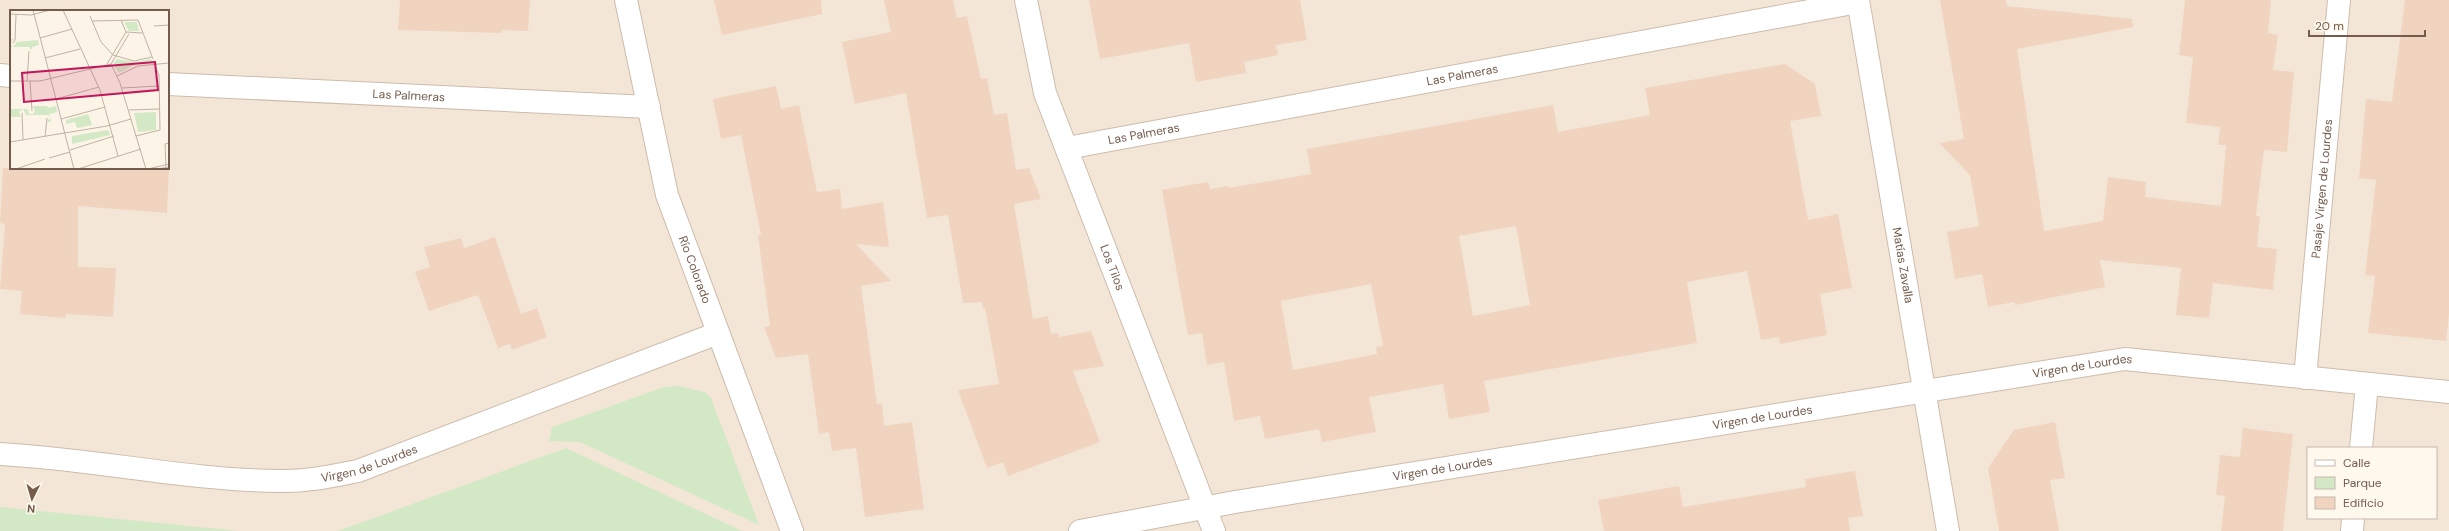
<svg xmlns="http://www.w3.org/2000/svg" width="2449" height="531" viewBox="0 0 2449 531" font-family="'DM Sans',sans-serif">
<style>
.residential{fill:#f3e6d6;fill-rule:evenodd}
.green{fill:#d3e9c6}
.building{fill:#f0d4c0;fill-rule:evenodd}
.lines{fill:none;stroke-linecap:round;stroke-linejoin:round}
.minor-casing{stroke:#cdbcad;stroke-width:24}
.minor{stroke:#fff;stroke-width:22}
.labels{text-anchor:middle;stroke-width:4;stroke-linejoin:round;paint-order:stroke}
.street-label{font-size:12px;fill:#745b4c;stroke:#fef8ed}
.inset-road{fill:none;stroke:#c1b2a4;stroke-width:1}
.view{fill:#c2185b;fill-opacity:0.15;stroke:#c2185b;stroke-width:2}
.inset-edge{fill:none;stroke:#745b4c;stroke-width:2}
</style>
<rect width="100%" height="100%" fill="#fbf4e7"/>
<path class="residential" d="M0 0H2449V531H0ZM11 11H168V168H11ZM2308 448H2436V518H2308Z"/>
<path class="green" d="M678 386 705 392 711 398 759 525 580 442 549 441 552 427 664 387Z
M566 448 742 531H338Z
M0 507 239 531H0Z"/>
<path class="building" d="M400 0H530L528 31 502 30 501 33 398 30Z
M714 0H821L822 14 722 35Z
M884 0H953L957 18 967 16 981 79 987 78 994 115 1007 113 1016 170 1029 168 1041 199 1014 204 1033 319 1048 316 1051 334 1058 333 1059 337 1091 331 1104 366 1073 371 1100 442 1008 476 1003 462 987 468 958 390 999 384 985 308 983 309 982 302 963 303 948 215 927 218 906 93 855 104 842 42 891 32Z
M1089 0H1300L1307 40 1276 45 1278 55 1244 62 1246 73 1196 82 1189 43 1100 59Z
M1940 0H2006L2007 6 2132 19 2133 27 2017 49 2044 231 2103 221 2108 177 2146 182 2145 197 2221 206 2226 145H2218L2220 127 2186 123 2193 57 2179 55 2185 0H2271L2268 33 2278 35 2273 70 2294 72 2287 152 2264 150 2256 216H2260L2257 247 2277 249 2273 290 2213 283 2209 318 2176 315 2181 268 2100 260 2105 287 2015 305 2014 302 1988 307 1982 274 1955 279 1947 232 1979 226 1970 175 1939 143 1964 139Z
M2405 0H2449V314L2446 341 2368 333 2375 276 2365 275 2376 180 2359 178 2366 99 2392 102Z
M1785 64 1815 84 1821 116 1790 121 1808 220 1838 214 1852 288 1820 294 1827 335 1780 344 1779 337 1761 340 1747 271 1687 282 1697 343 1484 381 1490 412 1449 419 1443 384 1369 397 1376 432 1322 442 1319 429 1265 439 1260 416 1234 421 1224 362 1207 365 1202 333 1188 335 1162 190 1208 182 1210 189 1228 186V188L1311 174 1307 149 1553 105 1558 132 1650 115 1645 88ZM1516 226 1530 305 1473 316 1459 236ZM1371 284 1383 346 1376 347 1377 354 1293 370 1281 301Z
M776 86 781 109 799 105 817 192 840 189 842 209 883 202 889 247 856 244 891 281 861 286 877 404 882 403 884 426 912 422 924 509 865 517 856 448 832 451 829 432 819 434 808 354 776 358 764 327 770 326 758 235H761L741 135 721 139 713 99Z
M3 168H169L167 213 78 206V267L116 268 113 317 66 314 65 318 20 314 22 291 0 289 5 224 0 223Z
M495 237 521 314 537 308 547 337 512 350 510 344 498 348 478 295 429 311 415 272 430 267 424 247 461 238 464 248Z
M2055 422 2065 478 2050 480 2059 531H1999L1988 468 2014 430Z
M2243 428 2293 434 2283 531H2221L2225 496 2216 495 2220 455 2240 457Z
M1855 471 1863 516 1848 518 1850 531H1604L1598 500 1679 486 1683 507 1806 487 1805 479Z"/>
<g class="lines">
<defs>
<g id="minor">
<path id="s1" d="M626 0 667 195 792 531"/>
<path id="s2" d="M1026 0 1045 93 1214 531"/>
<path id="s3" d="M1858 0 1948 531"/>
<path d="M0 75 11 76"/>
<path id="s4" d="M168 84 649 107"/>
<path id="s5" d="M1067 148 1858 2"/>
<path id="s6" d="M2305 378 2339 0"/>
<path d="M2361 448 2367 384"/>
<path id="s7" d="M0 454C93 459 187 480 279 481 306 482 332 476 358 471L718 333"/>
<path id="s8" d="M1080 531 1235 502 2125 359 2449 392"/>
<path d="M2352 531 2353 518"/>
</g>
</defs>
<use href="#minor" class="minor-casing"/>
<use href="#minor" class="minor"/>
</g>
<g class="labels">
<g class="street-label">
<text dy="4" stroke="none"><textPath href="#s5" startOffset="402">Las Palmeras</textPath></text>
<text dy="4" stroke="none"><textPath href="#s4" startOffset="241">Las Palmeras</textPath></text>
<text dy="4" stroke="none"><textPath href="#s5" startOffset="78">Las Palmeras</textPath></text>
<text dy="4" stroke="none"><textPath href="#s6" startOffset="190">Pasaje Virgen de Lourdes</textPath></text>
<text dy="4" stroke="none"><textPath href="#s3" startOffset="269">Matías Zavalla</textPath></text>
<text dy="4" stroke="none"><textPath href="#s2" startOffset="282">Los Tilos</textPath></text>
<text dy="4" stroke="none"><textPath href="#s1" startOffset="279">Río Colorado</textPath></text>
<text dy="4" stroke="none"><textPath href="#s8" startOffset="1016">Virgen de Lourdes</textPath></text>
<text dy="4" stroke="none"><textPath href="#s8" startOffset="692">Virgen de Lourdes</textPath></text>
<text dy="4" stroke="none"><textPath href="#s7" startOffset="373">Virgen de Lourdes</textPath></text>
<text dy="4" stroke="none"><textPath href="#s8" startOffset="368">Virgen de Lourdes</textPath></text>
</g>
</g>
<g transform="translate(10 10)">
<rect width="159" height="159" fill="#fbf4e7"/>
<path d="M114 12H127L129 21H119ZM0 29H3L0 34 3 37 7 32 28 30 29 35 22 37V40L19 37H0ZM107 49 126 52 140 49 147 53H128L109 63 104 55 114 59 103 54ZM22 96H37L38 98 46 96 47 102 39 104 41 112H37L40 108 38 105H16L13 99 9 102 11 107H0V99H18L19 104H23L25 100ZM146 102V120L128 122 124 103ZM78 104 82 115 67 118 65 112 56 114V110ZM98 120 100 125 62 134V126Z" fill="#d3e9c6"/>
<path class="inset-road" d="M23 0 64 159M53 0 90 80 108 146M0 4 21 5 40 0M80 6 91 32 103 45 124 51 142 47M111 10 116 22 132 23M82 11 128 10 143 49M144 16 159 15M30 28 62 19M3 33 5 30 6 5M35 48 70 39M97 54 116 22M101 54 110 73 136 159M101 54 119 24M107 66 128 56 159 53M0 71H30L101 54M17 71 19 41M20 71 22 101M112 78 149 76M46 89 89 77M119 100 150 99M12 103 13 130M51 109 95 97M126 126 150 120 149 65 145 56M35 127 37 108M0 132 97 116 121 109M60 140 104 126M39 148 60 142M156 157 155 134 159 133M6 159 35 149M68 159 131 139M138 159 159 154M147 159 159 157"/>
<path class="view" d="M145 52 148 80 14 92 12 63Z"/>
<rect width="159" height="159" class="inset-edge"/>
</g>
<rect x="2307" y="447" width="130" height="72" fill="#fef8ed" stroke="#c7b9ad"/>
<rect x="2315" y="460" width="20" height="6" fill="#ffffff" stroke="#c7b9ad"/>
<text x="2343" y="467" font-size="12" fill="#745b4c">Calle</text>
<rect x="2315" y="477" width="20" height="12" fill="#d3e9c6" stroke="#c7b9ad"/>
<text x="2343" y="487" font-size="12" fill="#745b4c">Parque</text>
<rect x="2315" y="497" width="20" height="12" fill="#f0d4c0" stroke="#c7b9ad"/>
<text x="2343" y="507" font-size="12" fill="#745b4c">Edificio</text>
<g transform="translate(32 499) rotate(185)" stroke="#fef8ed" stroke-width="3" paint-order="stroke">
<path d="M0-3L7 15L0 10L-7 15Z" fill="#745b4c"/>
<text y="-6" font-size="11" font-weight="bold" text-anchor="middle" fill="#745b4c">N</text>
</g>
<path d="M2309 30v6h116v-6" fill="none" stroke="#745b4c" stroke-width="2"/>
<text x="2315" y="30" font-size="12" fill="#745b4c" stroke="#fef8ed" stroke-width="3" paint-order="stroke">20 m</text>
</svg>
